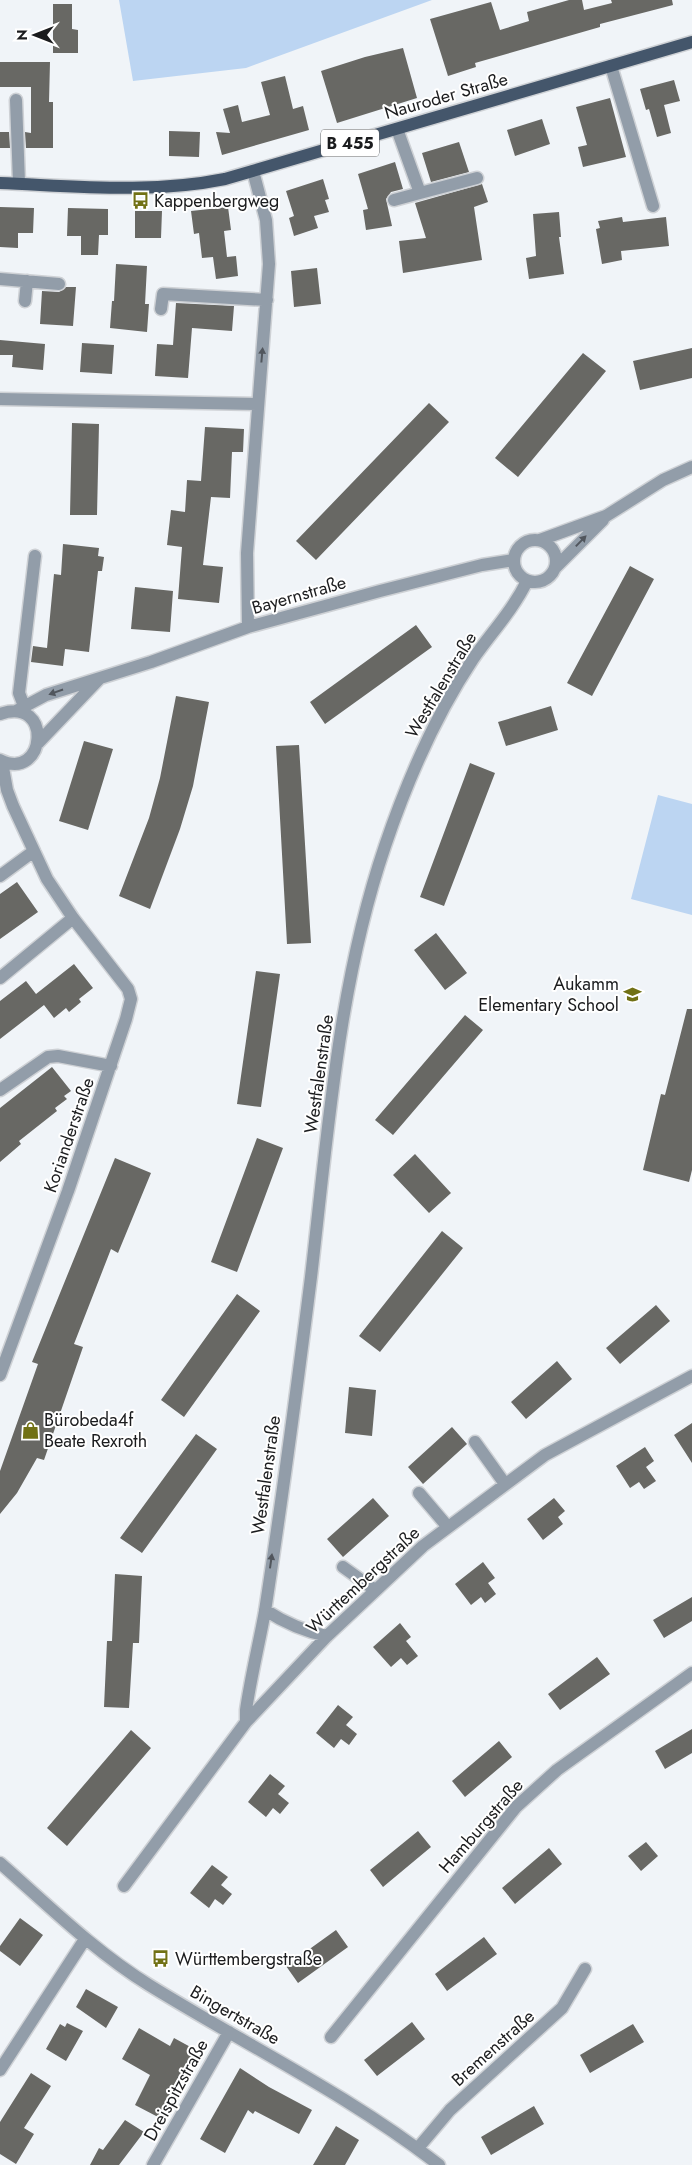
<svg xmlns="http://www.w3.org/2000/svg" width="692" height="2165" viewBox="0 0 692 2165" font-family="Jost,sans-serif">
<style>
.green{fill:#bcd5f2}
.building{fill:#686864}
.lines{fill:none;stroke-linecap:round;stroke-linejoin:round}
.minor-casing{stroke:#ced1d5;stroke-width:15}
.major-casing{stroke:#ced1d5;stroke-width:15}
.minor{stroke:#929da9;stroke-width:12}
.major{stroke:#44566b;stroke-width:12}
.oneway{fill:#51565d}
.labels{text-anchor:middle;stroke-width:4;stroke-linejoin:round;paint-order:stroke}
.shield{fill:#fff;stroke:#5f6062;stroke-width:1}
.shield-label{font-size:16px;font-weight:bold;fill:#1b1c1e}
.street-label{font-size:18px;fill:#1b1c1e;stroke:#fff}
.poi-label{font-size:18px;fill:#1b1c1e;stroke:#fff;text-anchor:start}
</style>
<rect width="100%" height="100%" fill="#f0f4f8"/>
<path class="green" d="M119 0H432L246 68 133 81Z
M658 795 692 804V915L631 899Z"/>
<path class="building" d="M569 0H582L584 10 612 3 611 0H672L673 5 600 24V27L475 63 476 67 448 76 430 19 491 2 500 30 529 21 527 12Z
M53 4H72V29L78 30V53H53Z
M403 48 417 98 337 123 321 71 365 57Z
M0 62H50L49 102H53V148H26L25 132 31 133V87H0Z
M285 76 293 109 303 106 309 130 222 155 216 132 230 133 223 109 238 105 242 122 270 115 261 82Z
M674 80 680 101 664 105 671 133 657 137 649 109 646 110 640 89Z
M610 98 626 157 583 167 578 147 587 145 576 107Z
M542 119 550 144 515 156 507 130Z
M169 131 200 132 199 157 169 156Z
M0 132H9L10 148H0Z
M459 142 469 172 431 182 422 153Z
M395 162 403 189 391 192 386 199 392 226 366 230 363 210 368 209 358 174Z
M323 179 329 199 325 200 329 212 314 216 318 228 294 236 289 218 294 216 286 191Z
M482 184 488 202 474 207 482 260 403 273 399 241 426 238 415 203Z
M0 207 34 208 33 233H18V248L0 247Z
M228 207 231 230 224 231 227 257 236 256 238 276 216 279 213 257 202 258 199 233 194 234 191 211Z
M68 208 108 209V235H99L98 255H81V236H67Z
M135 211H162L161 238H135Z
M559 212 561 237H559L564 274 529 279 526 258 536 256 533 214Z
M622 217 623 222 666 217 669 246 621 251 622 260 602 264 596 229 600 228 598 221Z
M116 264 147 266 145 304H149L147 332 110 328 112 301H114Z
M317 268 321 304 294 307 291 271Z
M66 287H76L73 326 40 324 42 291 59 292Z
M176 303 234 306 232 331 192 328 188 378 155 376 157 344 173 345Z
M0 340 45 344 43 370 12 367 13 355H0Z
M82 343 114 345 112 374 80 372Z
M692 348V378L640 390 633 361Z
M583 353 606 371 518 477 495 458Z
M429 403 449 422 316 560 296 541Z
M72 423 99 424 97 515H70Z
M205 427 244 429 243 452H232L230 498 211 497 203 565 223 567 219 603 178 599 182 547 167 545 171 510 185 512 187 480 201 481Z
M63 544 99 548 98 556 104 557 102 571H98L89 652 65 649 63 666 31 662 33 646 47 648 54 574 61 575Z
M630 566 654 579 592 696 567 683Z
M135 587 173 591 170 632 131 629Z
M416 625 432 647 325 724 310 702Z
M176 696 209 702 193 786 180 829 150 909 119 896 149 818 160 778Z
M551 706 558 730 506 746 498 722Z
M84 741 113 749 88 830 59 821Z
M299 745 311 943 287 944 276 746Z
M470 763 495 773 444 906 420 897Z
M17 882 38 912 0 939V894Z
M436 933 467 973 445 990 414 950Z
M74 964 93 988 79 999 81 1002 69 1012 66 1008 54 1018 44 1005 0 1039V1001L26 981 36 994Z
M256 971 280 974 261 1107 237 1104Z
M687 1009H692V1170L689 1182 643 1170 661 1094 665 1095Z
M465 1015 483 1030 393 1135 375 1120Z
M52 1067 71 1091 64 1096 67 1099 55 1108 57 1111 19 1141 21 1144 0 1162V1108Z
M257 1138 283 1148 237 1272 211 1262Z
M415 1154 451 1193 429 1213 393 1175Z
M115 1158 151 1173 118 1253 111 1249 74 1344 83 1347 44 1460 37 1458 17 1493 0 1514V1471L38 1364 32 1362Z
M442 1231 463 1248 380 1352 359 1336Z
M237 1294 260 1311 184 1417 161 1400Z
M656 1305 670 1321 620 1364 606 1348Z
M557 1361 572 1379 526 1419 511 1402Z
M349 1387 376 1390 372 1436 345 1433Z
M692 1423V1463L674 1435Z
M452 1427 467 1444 423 1484 408 1467Z
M196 1434 217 1449 142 1553 120 1538Z
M645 1447 654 1461 646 1467 656 1481 644 1489 639 1482 630 1488 616 1466Z
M373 1498 389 1516 343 1557 327 1539Z
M554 1498 565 1511 558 1517 563 1524 543 1540 527 1519Z
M483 1562 495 1578 488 1583 496 1594 485 1603 481 1597 471 1605 455 1584Z
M115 1574 142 1576 139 1643H133L129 1708 104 1707 107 1641H112Z
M692 1597V1621L664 1638 653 1620Z
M400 1623 411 1637 406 1641 418 1656 407 1665 401 1658 391 1667 373 1647Z
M597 1657 610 1674 560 1710 548 1694Z
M338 1705 353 1717 346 1725 357 1734 349 1745 341 1739 334 1748 316 1733Z
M692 1729V1753L665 1769 655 1751Z
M131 1730 151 1748 67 1846 47 1828Z
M499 1741 512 1757 465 1797 452 1781Z
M270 1774 285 1786 278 1794 289 1803 280 1814 273 1808 266 1817 248 1802Z
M418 1831 431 1847 383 1887 370 1870Z
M646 1842 658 1856 641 1871 628 1856Z
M549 1848 562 1864 515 1904 502 1888Z
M212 1865 228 1877 221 1885 232 1894 223 1905 215 1899 209 1908 190 1893Z
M20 1918 43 1935 20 1966 0 1951V1946Z
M336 1930 348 1947 298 1983 286 1966Z
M484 1937 497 1954 447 1991 435 1974Z
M86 1989 118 2007 106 2028 76 2007Z
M412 2022 425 2039 377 2076 364 2060Z
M67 2023 83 2031 66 2061 46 2049 60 2024 65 2027Z
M633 2024 644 2042 590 2073 580 2055Z
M139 2028 170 2046 174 2038 196 2050 182 2075 180 2074 158 2117 135 2105 150 2075 122 2059Z
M240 2068 269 2087 312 2110 299 2134 255 2111 253 2114 248 2110 225 2153 200 2139Z
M31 2073 51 2086 24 2128 34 2134 16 2164 0 2154V2122Z
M534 2106 544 2124 491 2155 481 2137Z
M125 2120 144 2132 119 2165H90L99 2148 103 2150Z
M336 2126 359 2140 345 2165H313Z"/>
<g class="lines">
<defs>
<path id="minor" d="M611 66 653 206
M16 100 19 183
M397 129 420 193 477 178
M394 200 420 193
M0 279 59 284
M25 301 27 281
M161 309 163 294 267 300
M0 399 258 404
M514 561a21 21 0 1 1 42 0a21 21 0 1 1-42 0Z
M540 540 606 516 663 480 692 467
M556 567 603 520
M248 627 247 553 269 264 266 220 253 171
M24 706 19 693 35 556
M16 711 46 695 151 662 248 627 380 591 482 565 514 560
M0 714C54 695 46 783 0 760
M38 743 99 679
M0 876 34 851
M0 978 73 918
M0 1090 48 1057 58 1056 111 1066
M0 1375 68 1191 126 1019 131 999 128 989 73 918 47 879 13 806 7 790 2 762
M475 1442 505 1484
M419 1493 447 1526
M343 1567 375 1590
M265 1610C285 1623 303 1631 327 1636
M246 1722V1710C251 1676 259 1644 265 1611 282 1500 297 1388 311 1277 328 1132 338 984 385 846 407 781 435 716 473 659 491 633 513 610 527 581
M0 1863C48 1905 94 1951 149 1985 246 2045 349 2095 439 2165
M124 1886 246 1722 327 1636 423 1546 545 1455 692 1376
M331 2037 516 1807 557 1770 692 1673
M0 2070 85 1939
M418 2148 450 2110 562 2008 585 1969
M153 2165 229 2032"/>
<path id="major" d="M0 183C75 186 151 194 225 179L692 42"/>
</defs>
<use href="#minor" class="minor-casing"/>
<use href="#major" class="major-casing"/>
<use href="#minor" class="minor"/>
<use href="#major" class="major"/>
</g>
<defs><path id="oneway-solid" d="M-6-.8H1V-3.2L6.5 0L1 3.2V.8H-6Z" transform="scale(1.25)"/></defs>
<g class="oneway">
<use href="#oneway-solid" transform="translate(262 355) rotate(-85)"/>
<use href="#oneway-solid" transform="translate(581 541) rotate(-46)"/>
<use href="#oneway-solid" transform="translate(56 692) rotate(161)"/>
<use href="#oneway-solid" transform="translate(271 1561) rotate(-82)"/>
</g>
<defs>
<symbol id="bus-bare" viewBox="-9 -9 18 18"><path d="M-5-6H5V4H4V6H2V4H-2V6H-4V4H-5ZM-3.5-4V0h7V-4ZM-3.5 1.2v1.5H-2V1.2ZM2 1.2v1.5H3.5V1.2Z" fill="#717115" stroke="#fff" stroke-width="2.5" paint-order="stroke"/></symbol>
<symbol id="school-bare" viewBox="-9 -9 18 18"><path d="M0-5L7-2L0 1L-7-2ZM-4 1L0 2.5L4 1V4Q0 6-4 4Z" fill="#717115" stroke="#fff" stroke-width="2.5" paint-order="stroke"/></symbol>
<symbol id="shop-bare" viewBox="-9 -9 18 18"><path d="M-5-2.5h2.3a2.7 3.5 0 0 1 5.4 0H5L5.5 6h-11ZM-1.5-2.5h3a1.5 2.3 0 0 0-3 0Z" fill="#717115" stroke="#fff" stroke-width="2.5" paint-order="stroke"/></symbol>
</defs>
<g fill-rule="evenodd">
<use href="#bus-bare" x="128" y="188" width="25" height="25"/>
<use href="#school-bare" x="620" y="982" width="25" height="25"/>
<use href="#shop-bare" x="18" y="1418" width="25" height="25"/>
<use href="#bus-bare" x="148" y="1946" width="25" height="25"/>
</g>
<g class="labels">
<rect class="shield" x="321" y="129.5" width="58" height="27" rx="4"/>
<g class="shield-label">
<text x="350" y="149">B 455</text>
</g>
<g class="street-label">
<text transform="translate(446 96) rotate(-16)" y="6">Nauroder Straße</text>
<text transform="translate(299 595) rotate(-16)" y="6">Bayernstraße</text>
<text transform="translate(441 685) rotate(-59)" y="6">Westfalenstraße</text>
<text transform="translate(319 1074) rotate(-82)" y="6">Westfalenstraße</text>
<text transform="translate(69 1135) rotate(-71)" y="6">Korianderstraße</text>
<text transform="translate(266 1475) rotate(-82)" y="6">Westfalenstraße</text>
<text transform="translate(363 1580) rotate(-43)" y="6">Württembergstraße</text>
<text transform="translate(481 1826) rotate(-49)" y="6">Hamburgstraße</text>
<text transform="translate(235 2015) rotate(30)" y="6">Bingertstraße</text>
<text transform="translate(493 2048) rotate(-42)" y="6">Bremenstraße</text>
<text transform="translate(176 2090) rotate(-61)" y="6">Dreispitzstraße</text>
</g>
<g class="poi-label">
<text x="154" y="207">Kappenbergweg</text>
<text x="619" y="990" text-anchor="end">Aukamm<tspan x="619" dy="21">Elementary School</tspan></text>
<text x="44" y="1426">Bürobeda4f<tspan x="44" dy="21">Beate Rexroth</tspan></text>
<text x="175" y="1965">Württembergstraße</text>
</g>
</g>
<g transform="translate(35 35) rotate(270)" stroke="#ffffff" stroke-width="4" paint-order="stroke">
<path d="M0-4L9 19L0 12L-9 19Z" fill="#1b1c1e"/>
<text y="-8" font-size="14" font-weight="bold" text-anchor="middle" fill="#1b1c1e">N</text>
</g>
</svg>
